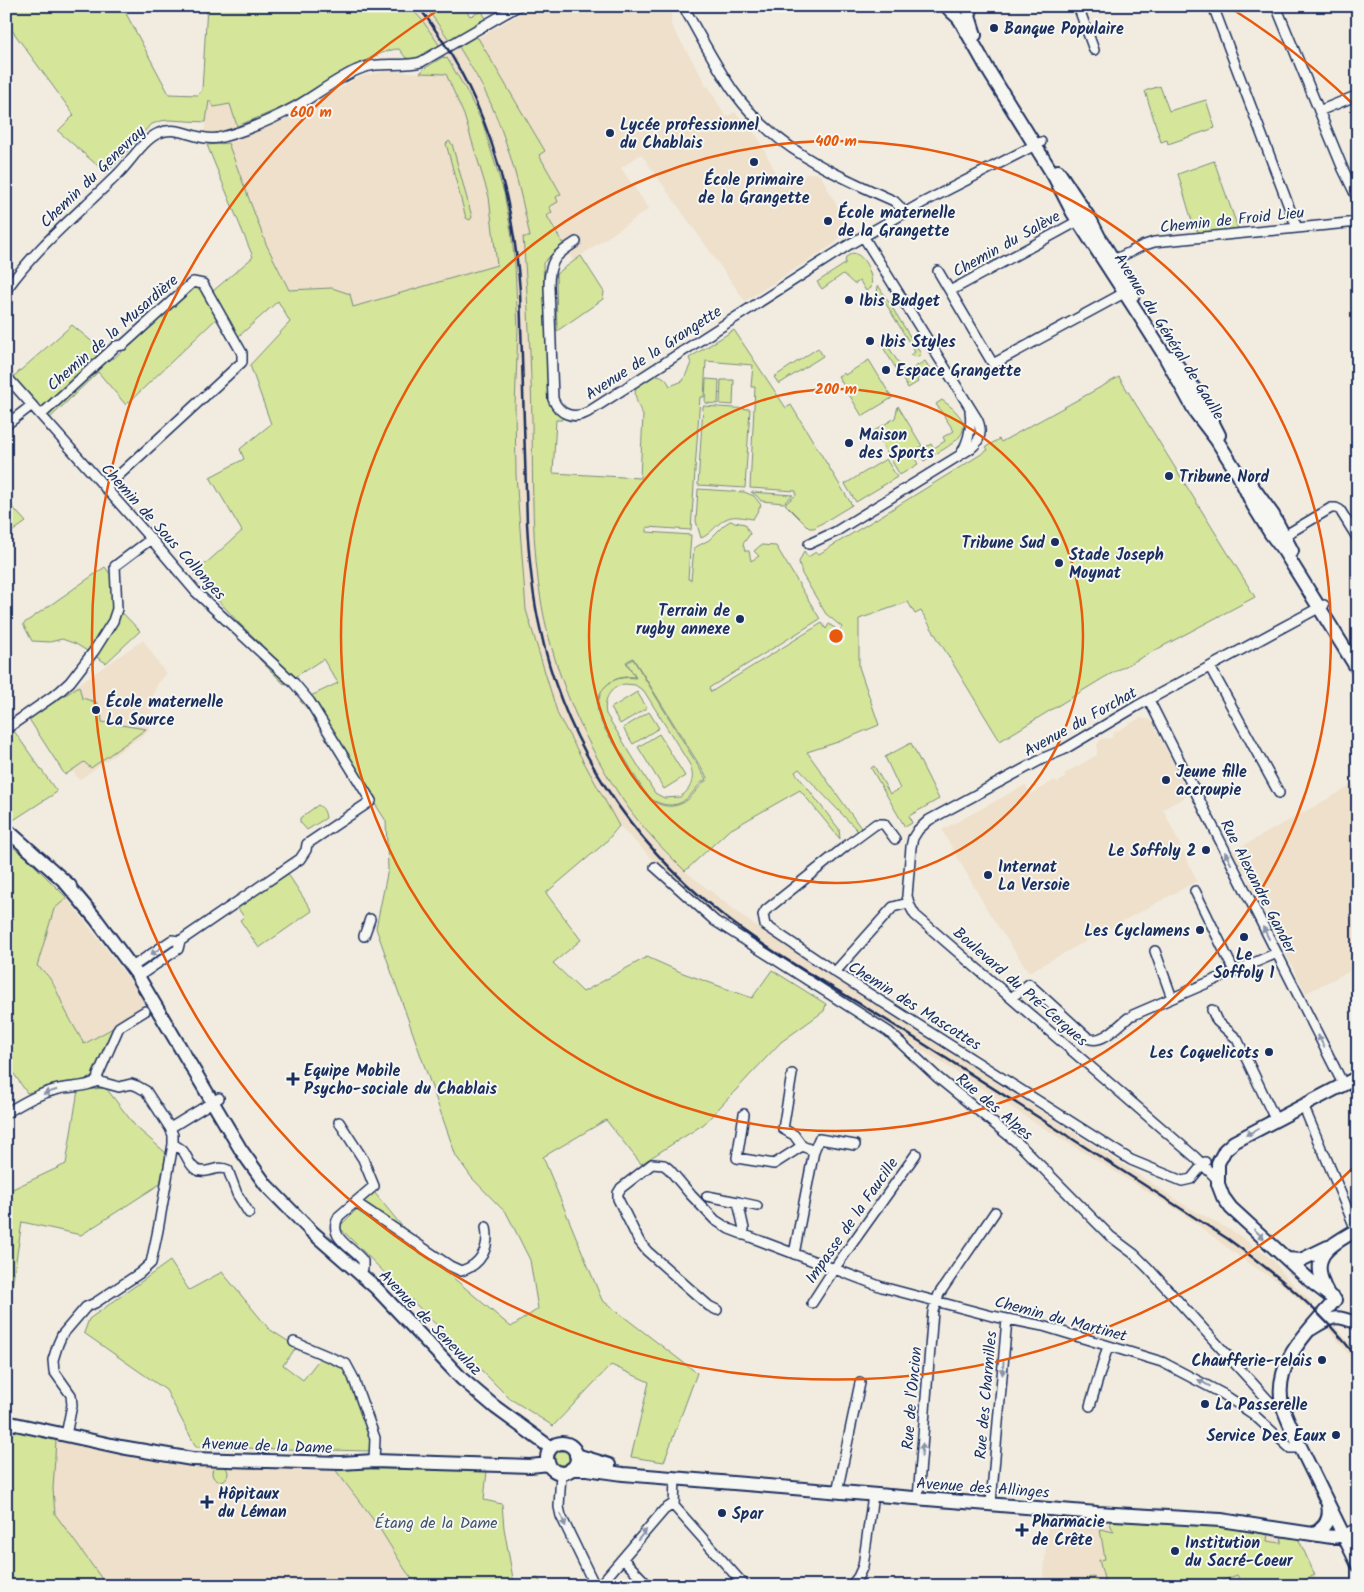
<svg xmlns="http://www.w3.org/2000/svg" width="1364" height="1592" viewBox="0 0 1364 1592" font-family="Kalam,sans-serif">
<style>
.built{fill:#eee0ca}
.green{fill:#d5e69a;stroke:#788a7c;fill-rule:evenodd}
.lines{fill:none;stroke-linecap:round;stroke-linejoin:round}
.minor-casing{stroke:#1b2f5e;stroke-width:12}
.tertiary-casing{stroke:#1b2f5e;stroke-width:15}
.secondary-casing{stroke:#1b2f5e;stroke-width:16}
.minor{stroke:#f6f6f2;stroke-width:9}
.tertiary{stroke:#f6f6f2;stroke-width:11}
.secondary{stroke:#f6f6f2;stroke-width:12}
.rail{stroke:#1b2f5e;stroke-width:2.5}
.oneway{fill:#8892a8}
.ring{fill:none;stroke:#e8590c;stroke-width:2.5}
.poi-dot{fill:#1b2f5e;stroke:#f6f6f2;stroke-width:2}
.labels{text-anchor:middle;stroke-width:4;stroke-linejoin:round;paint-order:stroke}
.poi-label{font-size:16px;font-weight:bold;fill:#1b2f5e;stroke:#f6f6f2;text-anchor:start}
.street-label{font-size:16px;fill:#1b2f5e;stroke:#f6f6f2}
.park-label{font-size:16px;fill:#40546a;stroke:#f6f6f2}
.centre{fill:#e8590c;stroke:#f6f6f2;stroke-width:2.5}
.ring-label{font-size:15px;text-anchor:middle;font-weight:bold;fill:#e8590c;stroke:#f6f6f2;stroke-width:4;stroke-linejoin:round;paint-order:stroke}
</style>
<rect width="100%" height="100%" fill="#f2ece0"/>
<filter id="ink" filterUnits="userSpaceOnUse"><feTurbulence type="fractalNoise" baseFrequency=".02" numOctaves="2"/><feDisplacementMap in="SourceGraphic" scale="10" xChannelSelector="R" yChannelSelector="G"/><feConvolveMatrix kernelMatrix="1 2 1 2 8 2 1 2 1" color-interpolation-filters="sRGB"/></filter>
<g filter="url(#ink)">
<path class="built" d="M409 6H425L450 41 440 46 422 20Z
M533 6H671V25L705 82 704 83 706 87 708 86 726 117 735 112 757 136 783 187 809 173H816L821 176 851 232 837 239V242L745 301 641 154 621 168 649 209 573 261 547 216 549 207 556 197 561 194 538 155 545 151 478 38Z
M459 47 491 103 507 145 521 190 531 237 523 238 530 341 534 530 536 565 542 607 551 645 565 688 583 728 606 771 628 807 655 841 685 871 750 922 1188 1207 1239 1235 1275 1262 1283 1274 1313 1303 1308 1308 1282 1284 1245 1261 1182 1213 1034 1122 733 929 685 891 619 826 558 715 526 610 516 475 515 406 518 330 515 265 511 231 504 193 483 124 465 88 448 59 445 60 443 57Z
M385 71 446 74 464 115 489 197 498 265 353 307 332 288 289 290 266 244 228 143 302 113 319 101 359 77Z
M209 99 230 104 237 126 213 134H204Z
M143 640 166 674 158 683 154 692 149 731 79 780 33 715Z
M1140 718 1151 720 1189 795 1163 809 1197 881 1029 972 989 913 942 830 1025 785 1031 794 1055 780 1057 783 1066 777 1064 774 1097 755V745L1101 739 1112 738 1114 733Z
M1358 782V967L1306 993 1284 950V947L1288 944 1282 936V932L1250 885 1251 882 1232 852Z
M67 898 146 1001 121 1023 84 1045 59 998 56 988 45 972 37 966 54 909Z
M1332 1323 1358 1352V1366L1327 1328Z
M56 1440 165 1460 334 1468 378 1526 406 1571 418 1586H107L55 1514 53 1489Z
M1048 1518 1110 1524V1518L1165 1522 1295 1536 1301 1542 1319 1586H1043Z"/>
<path class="green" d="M6 6H122L169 94 198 95 202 90 207 6H409L422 20 440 46 415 59 406 58 399 49C378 48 310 93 288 104 271 113 254 119 237 126L230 104 214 107 209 100 206 122 169 120 160 121 150 125 120 159 106 173 58 131 74 115 6 22Z
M425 6H463L470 16 482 11 486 19 450 41Z
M475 37 478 38 545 151 539 155 561 194 556 197 558 202 549 207 552 212 547 216 563 244 543 263 548 392 549 397 562 418V420H556L553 473 640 478 643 415C639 408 633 395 636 387 647 377 661 367 670 386L683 381 691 363 689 358 734 330 786 408 791 405 852 505 814 528H809L785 504 796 495V491L750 488 755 387H751L753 365 706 361 704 397H700L691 530 647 527V532L691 535 688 579 691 580 694 548 709 540 724 525 730 521 745 524 750 534 743 544 745 551H749L751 561 759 556 754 551 761 545 776 546 820 619 709 688 711 692 822 623 826 629 829 624 839 631 842 627 826 614 802 574 799 562 804 551 808 557 816 552 819 554 988 450 986 447 999 439 1001 442 1119 377 1255 597 1105 677 1000 741 921 611 915 614 908 602 859 619V667L879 725 838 742 807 752 863 831H858L799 769 795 772 839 829 840 839 800 790 728 831 685 871C665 851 644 830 627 806 586 747 555 677 542 606 531 546 533 484 532 422 531 360 528 299 523 237H530C521 192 510 147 491 104 482 84 470 65 459 47ZM633 658 708 779C695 788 691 804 673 806 665 807 655 804 649 797 637 786 629 767 620 752 613 741 603 729 599 716 591 692 612 674 635 677L626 662Z
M443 57 445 59 447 58 465 88 483 124 504 193 511 231 515 265 518 330 515 406 516 475 526 610 558 715 619 826 605 843 546 893 581 940 553 963 583 992 647 957 683 973 752 998 772 970 826 1004 824 1011 781 1042 704 1124 641 1164 606 1120 543 1157 602 1300 697 1373 664 1462 631 1457 649 1382 611 1365 553 1426 509 1398 339 1227 374 1192 423 1252 511 1327 538 1309 530 1260 507 1214 472 1178 456 1156 376 928 388 869 386 821 330 733 300 701 338 683 323 659 284 684 259 659 261 644 238 622 194 574 242 531 210 477 244 459 240 449 271 424 250 365 290 322 278 301 238 337 216 319 126 405 98 372 50 418 13 377 72 325 113 359 195 286 213 291 253 257 207 145 228 143 266 244 289 290 332 288 350 294 353 307 497 265 489 197 464 115 446 74 420 73 425 68Z
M1160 86 1169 111 1206 100 1215 128 1168 144 1167 140 1161 142 1145 91Z
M449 141 452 144 472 217 470 220 466 218 447 147 446 144Z
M1214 161 1238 228 1202 234 1194 228 1178 174Z
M853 253C865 255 874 276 871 288L866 291 860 281 854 284 843 274 822 289 817 282 845 264 846 257Z
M581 256 604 292 603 299 557 331 556 274Z
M878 285 921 354 917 357 910 355 915 352 880 294 877 295Z
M891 338 892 340 886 343 905 373 925 361 931 370 917 379 918 382 908 388 881 344Z
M818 348 823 356 779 384 774 377Z
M869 360 892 398 862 416 838 376 844 373 845 375Z
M706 379 719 380 718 404 705 403Z
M721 380H734L733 405 720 404Z
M942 400C986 431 953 443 924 461L920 455 921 450 931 444 934 448 945 441 943 437 954 431 936 404Z
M703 406 750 409 745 488 698 485Z
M898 406 922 446 911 452 918 464 900 475 874 431 895 418Z
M886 459 897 477 856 502 845 484Z
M698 489 744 492 754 496 761 505 753 519C745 518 735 515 728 518 717 522 712 534 701 538L696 521Z
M751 492 793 495 784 503 761 501 757 496Z
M6 500 26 522 6 536Z
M105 567 111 575 113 603 140 631 106 663 76 644 62 639 50 642 32 641 23 624Z
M633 659 706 779C693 787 690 804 671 805 664 805 656 803 650 798 640 788 633 771 625 759 613 739 586 710 605 687 613 677 625 677 636 678L627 663ZM625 684 635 685 644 691 690 765C695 778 692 789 680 797L664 798 655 793 606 714C603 699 610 687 625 684Z
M79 686 82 698 96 702 101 711 102 722 146 729 91 768 84 762 65 775 29 719Z
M637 692 647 708 620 724 611 708Z
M649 712 659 728 633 744 623 728Z
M14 731 57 792 12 821 6 816V740Z
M659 734 685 776 664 789 638 747Z
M911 743 939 799 909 816 912 823 905 827 871 768 874 766 890 794 900 789 885 757Z
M318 805C324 808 325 812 326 818L307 830 300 822V818Z
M6 842 26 857 67 898 54 909 37 966C50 975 54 985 60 998 66 1014 76 1029 84 1044L113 1028 92 1079 27 1093 6 1062Z
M288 874 312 911 259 948 240 920 244 917 237 907Z
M106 1088 136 1127 166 1153 160 1184 81 1235 22 1222 10 1299H6V1192L66 1164 78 1090Z
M170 1261 189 1290 222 1272 269 1329 297 1347 283 1365 303 1380 321 1357 338 1363 347 1372 371 1441 370 1451 196 1447 166 1390 84 1333 89 1319Z
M6 1427 56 1440 53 1489 55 1514 107 1586H6Z
M555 1458a7 7 0 1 1 14 0a7 7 0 1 1-14 0Z
M212 1473a8 8 0 1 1 16 0a8 8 0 1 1-16 0Z
M334 1468 487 1471 484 1500 502 1504 504 1528 514 1584 538 1578 542 1586H418L406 1571 378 1526Z
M1110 1518 1227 1527 1268 1533 1267 1541 1281 1543 1282 1535 1298 1538 1315 1575 1292 1586H1257L1242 1583 1237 1575 1209 1586H1106L1099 1560 1105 1559 1100 1529 1114 1532 1110 1524Z
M1094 1576 1098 1586H1077L1076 1583Z"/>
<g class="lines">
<defs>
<path id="minor" d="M683 6C700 35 715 65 734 92 775 149 832 173 894 201L899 206 904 214
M1078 6 1094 50
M1213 6 1297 228
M1276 6 1343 169 1358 200
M1319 111 1358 95
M576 242C555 255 549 261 549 286L553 399C559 414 573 420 588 412L850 244 922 203 1041 142
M1114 260 1142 246 1154 242 1358 222
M938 271 993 364 1124 293
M6 290C40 243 79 213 119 173 131 161 144 139 159 133 179 124 197 142 218 138 243 132 273 119 295 107 316 95 336 79 357 70 379 60 400 68 421 62L518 6
M950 291 1078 221
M6 376 151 539 196 592 294 683 310 702 371 801 307 844 306 850 300 859 180 941 178 949 139 976
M41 415 116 346 123 345 193 282 203 284 242 353V362L105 488
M6 425 32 405
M961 454C969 441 972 426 970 411
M1284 536 1331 508H1336L1340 510 1358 539
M809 544 835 532 970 449C980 442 983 431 977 419L863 236
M1210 667 1279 793
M1149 700 1343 1084
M6 729 59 692 70 682 94 651 113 621 117 609 115 566 151 539
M895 839 884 824H876L846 846 766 910 763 915 765 925 835 972 1131 1160 1182 1181 1191 1179 1205 1162
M655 867 715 921 889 1032 937 1077 1019 1144 1110 1236 1134 1254 1148 1268 1269 1401 1274 1404 1283 1405
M1195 891 1234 971
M364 936 370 919
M1155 951 1172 998
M132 967 172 940 180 941
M835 972 893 907 908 903
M1011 998 1029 984 1088 1038C1101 1045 1118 1026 1128 1018
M1212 1010 1217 1021 1237 1039 1275 1119
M1133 1015 1277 953
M792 1074 783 1129 794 1135 802 1146 814 1151 794 1254
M97 1081 98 1075 119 1027 145 1011
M1303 1105 1321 1148
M6 1113C23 1103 39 1093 59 1089 72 1086 85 1088 97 1081
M744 1114 737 1158 774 1164 802 1146
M339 1122 363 1159 374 1186 339 1216C326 1238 353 1247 363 1261V1268L361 1274
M170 1128 219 1098
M173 1144C176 1146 180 1148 183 1151 188 1157 189 1166 197 1170 208 1175 217 1164 228 1170L237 1194 249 1213
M814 1151 819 1139 855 1145
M1324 1153 1356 1230
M1217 1179 1195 1157 915 915 910 906 907 896 911 847 913 838 918 830 929 820 1046 757 1063 750 1137 706 1324 605
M707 1196 738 1202 744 1229 743 1235
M355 1202 450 1266 461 1271C481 1265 490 1248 486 1227
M738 1202 757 1206
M812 1303 834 1269 916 1154
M717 1310 709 1306 647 1251 639 1241 618 1199V1193L621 1188 652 1164 664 1165 669 1169 691 1195 715 1220 729 1229 882 1287 992 1316 1043 1326 1162 1362 1223 1394 1253 1414 1290 1448H1301
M294 1342 346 1364 353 1377 375 1438 374 1461
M1090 1406 1108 1346
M66 1435 72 1405 71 1395 54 1371 53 1360 58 1344 62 1335 86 1307 95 1303 140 1273 151 1263 158 1230 173 1144V1135L170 1128 146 1091 137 1086 131 1084 119 1087 97 1081
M561 1473 559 1507 561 1516 595 1586
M675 1478 674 1506 745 1586
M837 1492 860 1383
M918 1498 933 1311 939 1294 995 1212
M991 1503 1007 1319
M1344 1535 1358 1527
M623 1559 649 1586
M599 1586 664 1510 673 1504
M851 1586 858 1577 863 1566 873 1495"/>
<path id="tertiary" d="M1312 1329C1331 1317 1335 1314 1356 1323"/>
<path id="secondary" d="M947 6C950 12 956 14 960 20L990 73 1054 176 1073 213 1139 315 1163 353 1196 413 1216 439 1238 474 1253 505 1271 534 1284 551 1358 670
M972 6 969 16 975 35
M1058 171 1091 221 1099 237 1126 280 1133 295
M1171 357 1198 394 1219 435
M1244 475 1273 515 1292 551
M6 829 70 886
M64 881 96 919 136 973 241 1150 266 1185 311 1231 375 1287 462 1379 495 1407 551 1448
M1358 1077 1234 1142 1225 1150 1218 1163V1184L1223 1197 1231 1208 1314 1284 1335 1300C1310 1330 1273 1361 1282 1404 1285 1415 1290 1424 1294 1434L1358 1565
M1287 1259 1301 1260 1328 1247
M1328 1294C1307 1256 1328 1247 1358 1229
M6 1422 121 1447 192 1459 341 1463 374 1461 530 1466 549 1464
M547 1458a15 15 0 1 1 30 0a15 15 0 1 1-30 0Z
M576 1455 609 1465
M571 1469H587L623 1474 1097 1513 1221 1520 1332 1537 1344 1535
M1312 1534C1325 1529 1331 1519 1328 1505"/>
</defs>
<use href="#minor" class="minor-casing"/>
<use href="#tertiary" class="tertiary-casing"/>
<use href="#secondary" class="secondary-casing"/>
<use href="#minor" class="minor"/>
<use href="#tertiary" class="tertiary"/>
<use href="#secondary" class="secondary"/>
<path class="rail" d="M418 6C484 91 512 185 520 291L527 523C529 559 532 594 540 628 564 742 630 841 720 913 774 956 836 988 894 1025 1005 1096 1117 1167 1228 1239 1276 1274 1322 1311 1358 1359"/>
</g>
<defs><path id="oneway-solid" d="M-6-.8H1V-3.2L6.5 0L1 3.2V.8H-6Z" transform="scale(1.25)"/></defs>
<g class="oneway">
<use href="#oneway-solid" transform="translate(1228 858) rotate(-117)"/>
<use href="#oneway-solid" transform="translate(1266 933) rotate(-117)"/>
<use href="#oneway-solid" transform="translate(156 951) rotate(145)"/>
<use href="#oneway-solid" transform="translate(1321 1041) rotate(-117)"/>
<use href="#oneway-solid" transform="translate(50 1092) rotate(163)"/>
<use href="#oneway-solid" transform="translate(1252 1132) rotate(152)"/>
<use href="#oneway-solid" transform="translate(1259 1234) rotate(43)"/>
<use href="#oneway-solid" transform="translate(1003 1368) rotate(95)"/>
<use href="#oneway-solid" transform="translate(1204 1383) rotate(-151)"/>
<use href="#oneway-solid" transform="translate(922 1450) rotate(-85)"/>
<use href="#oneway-solid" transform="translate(563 1520) rotate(68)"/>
<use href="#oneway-solid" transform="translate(642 1535) rotate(-50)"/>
</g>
</g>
<g class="ring">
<circle cx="836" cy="636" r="247"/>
<circle cx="836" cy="636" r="495"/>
<path d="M1356 1165A742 742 0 1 1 443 7M1229 7A742 742 0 0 1 1356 107"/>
</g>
<g class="poi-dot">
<circle cx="994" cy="28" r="5"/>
<circle cx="610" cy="133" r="5"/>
<circle cx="754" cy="162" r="5"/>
<circle cx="828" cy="221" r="5"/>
<circle cx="849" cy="300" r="5"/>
<circle cx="870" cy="341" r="5"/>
<circle cx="886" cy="370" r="5"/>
<circle cx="849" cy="443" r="5"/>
<circle cx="1169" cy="476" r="5"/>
<circle cx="1055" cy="542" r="5"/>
<circle cx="1059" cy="563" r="5"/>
<circle cx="740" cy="619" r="5"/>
<circle cx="96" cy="710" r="5"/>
<circle cx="1166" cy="780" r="5"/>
<circle cx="1206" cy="850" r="5"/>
<circle cx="988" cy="875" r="5"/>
<circle cx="1200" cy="930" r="5"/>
<circle cx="1244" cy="937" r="5"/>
<circle cx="1269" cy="1052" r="5"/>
<path d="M290.5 1071.5h5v5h5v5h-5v5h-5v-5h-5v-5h5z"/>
<circle cx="1322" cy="1360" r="5"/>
<circle cx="1205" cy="1404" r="5"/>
<circle cx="1336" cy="1435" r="5"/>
<path d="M204.5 1494.5h5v5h5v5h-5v5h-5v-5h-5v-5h5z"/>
<circle cx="722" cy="1513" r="5"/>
<path d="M1019.5 1522.5h5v5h5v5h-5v5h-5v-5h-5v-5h5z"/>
<circle cx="1175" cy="1551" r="5"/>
</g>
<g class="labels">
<g class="poi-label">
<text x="1004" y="34">Banque Populaire</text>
<text x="620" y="130">Lycée professionnel<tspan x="620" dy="18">du Chablais</tspan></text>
<text x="754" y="185" text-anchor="middle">École primaire<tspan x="754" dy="18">de la Grangette</tspan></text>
<text x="838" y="218">École maternelle<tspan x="838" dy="18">de la Grangette</tspan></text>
<text x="859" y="306">Ibis Budget</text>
<text x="880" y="347">Ibis Styles</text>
<text x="896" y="376">Espace Grangette</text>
<text x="859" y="440">Maison<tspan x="859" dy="18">des Sports</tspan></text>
<text x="1179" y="482">Tribune Nord</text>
<text x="1045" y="548" text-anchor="end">Tribune Sud</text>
<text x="1069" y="560">Stade Joseph<tspan x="1069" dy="18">Moynat</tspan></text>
<text x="730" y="616" text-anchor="end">Terrain de<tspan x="730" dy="18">rugby annexe</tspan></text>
<text x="106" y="707">École maternelle<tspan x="106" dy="18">La Source</tspan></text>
<text x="1176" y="777">Jeune fille<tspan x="1176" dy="18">accroupie</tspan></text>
<text x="1196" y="856" text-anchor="end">Le Soffoly 2</text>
<text x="998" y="872">Internat<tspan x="998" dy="18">La Versoie</tspan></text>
<text x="1190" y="936" text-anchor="end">Les Cyclamens</text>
<text x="1244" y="960" text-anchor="middle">Le<tspan x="1244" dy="18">Soffoly 1</tspan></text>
<text x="1259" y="1058" text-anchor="end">Les Coquelicots</text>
<text x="304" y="1076">Equipe Mobile<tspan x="304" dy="18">Psycho-sociale du Chablais</tspan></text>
<text x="1312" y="1366" text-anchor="end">Chaufferie-relais</text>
<text x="1215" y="1410">La Passerelle</text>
<text x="1326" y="1441" text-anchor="end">Service Des Eaux</text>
<text x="218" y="1499">Hôpitaux<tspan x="218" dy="18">du Léman</tspan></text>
<text x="732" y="1519">Spar</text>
<text x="1032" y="1527">Pharmacie<tspan x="1032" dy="18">de Crête</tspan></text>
<text x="1185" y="1548">Institution<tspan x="1185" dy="18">du Sacré-Coeur</tspan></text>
</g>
<g class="street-label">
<text transform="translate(92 176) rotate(-44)" y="6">Chemin du Genevray</text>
<text transform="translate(1232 219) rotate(-6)" y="6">Chemin de Froid Lieu</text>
<text transform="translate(1006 243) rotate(-29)" y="6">Chemin du Salève</text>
<text transform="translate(112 332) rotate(-41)" y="6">Chemin de la Musardière</text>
<text transform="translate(1170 336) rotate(58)" y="6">Avenue du Général de Gaulle</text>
<text transform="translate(653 352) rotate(-33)" y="6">Avenue de la Grangette</text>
<text transform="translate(164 531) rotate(48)" y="6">Chemin de Sous Collonges</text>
<text transform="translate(1080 721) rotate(-29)" y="6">Avenue du Forchat</text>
<text transform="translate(1259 886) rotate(63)" y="6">Rue Alexandre Gander</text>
<text transform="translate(1021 986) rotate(41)" y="6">Boulevard du Pré-Cergues</text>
<text transform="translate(915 1005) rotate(32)" y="6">Chemin des Mascottes</text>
<text transform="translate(995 1106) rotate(40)" y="6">Rue des Alpes</text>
<text transform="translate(851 1220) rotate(-55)" y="6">Impasse de la Faucille</text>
<text transform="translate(1061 1318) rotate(15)" y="6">Chemin du Martinet</text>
<text transform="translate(431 1322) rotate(46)" y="6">Avenue de Senevulaz</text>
<text transform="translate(985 1395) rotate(-85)" y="6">Rue des Charmilles</text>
<text transform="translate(911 1398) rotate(-85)" y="6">Rue de l'Oncion</text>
<text transform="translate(267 1445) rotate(2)" y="6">Avenue de la Dame</text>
<text transform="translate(983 1487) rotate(4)" y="6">Avenue des Allinges</text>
</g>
<g class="park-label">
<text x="436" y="1528">Étang de la Dame</text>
</g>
</g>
<circle cx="836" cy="636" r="8" class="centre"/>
<g class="ring-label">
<text x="311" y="117">600 m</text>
<text x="836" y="146">400 m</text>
<text x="836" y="394">200 m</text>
</g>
<rect width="1364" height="1592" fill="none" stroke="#f6f6f2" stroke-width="25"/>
<rect x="12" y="12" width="1339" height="1567" fill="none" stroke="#1b2f5e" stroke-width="2" filter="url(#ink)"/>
</svg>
